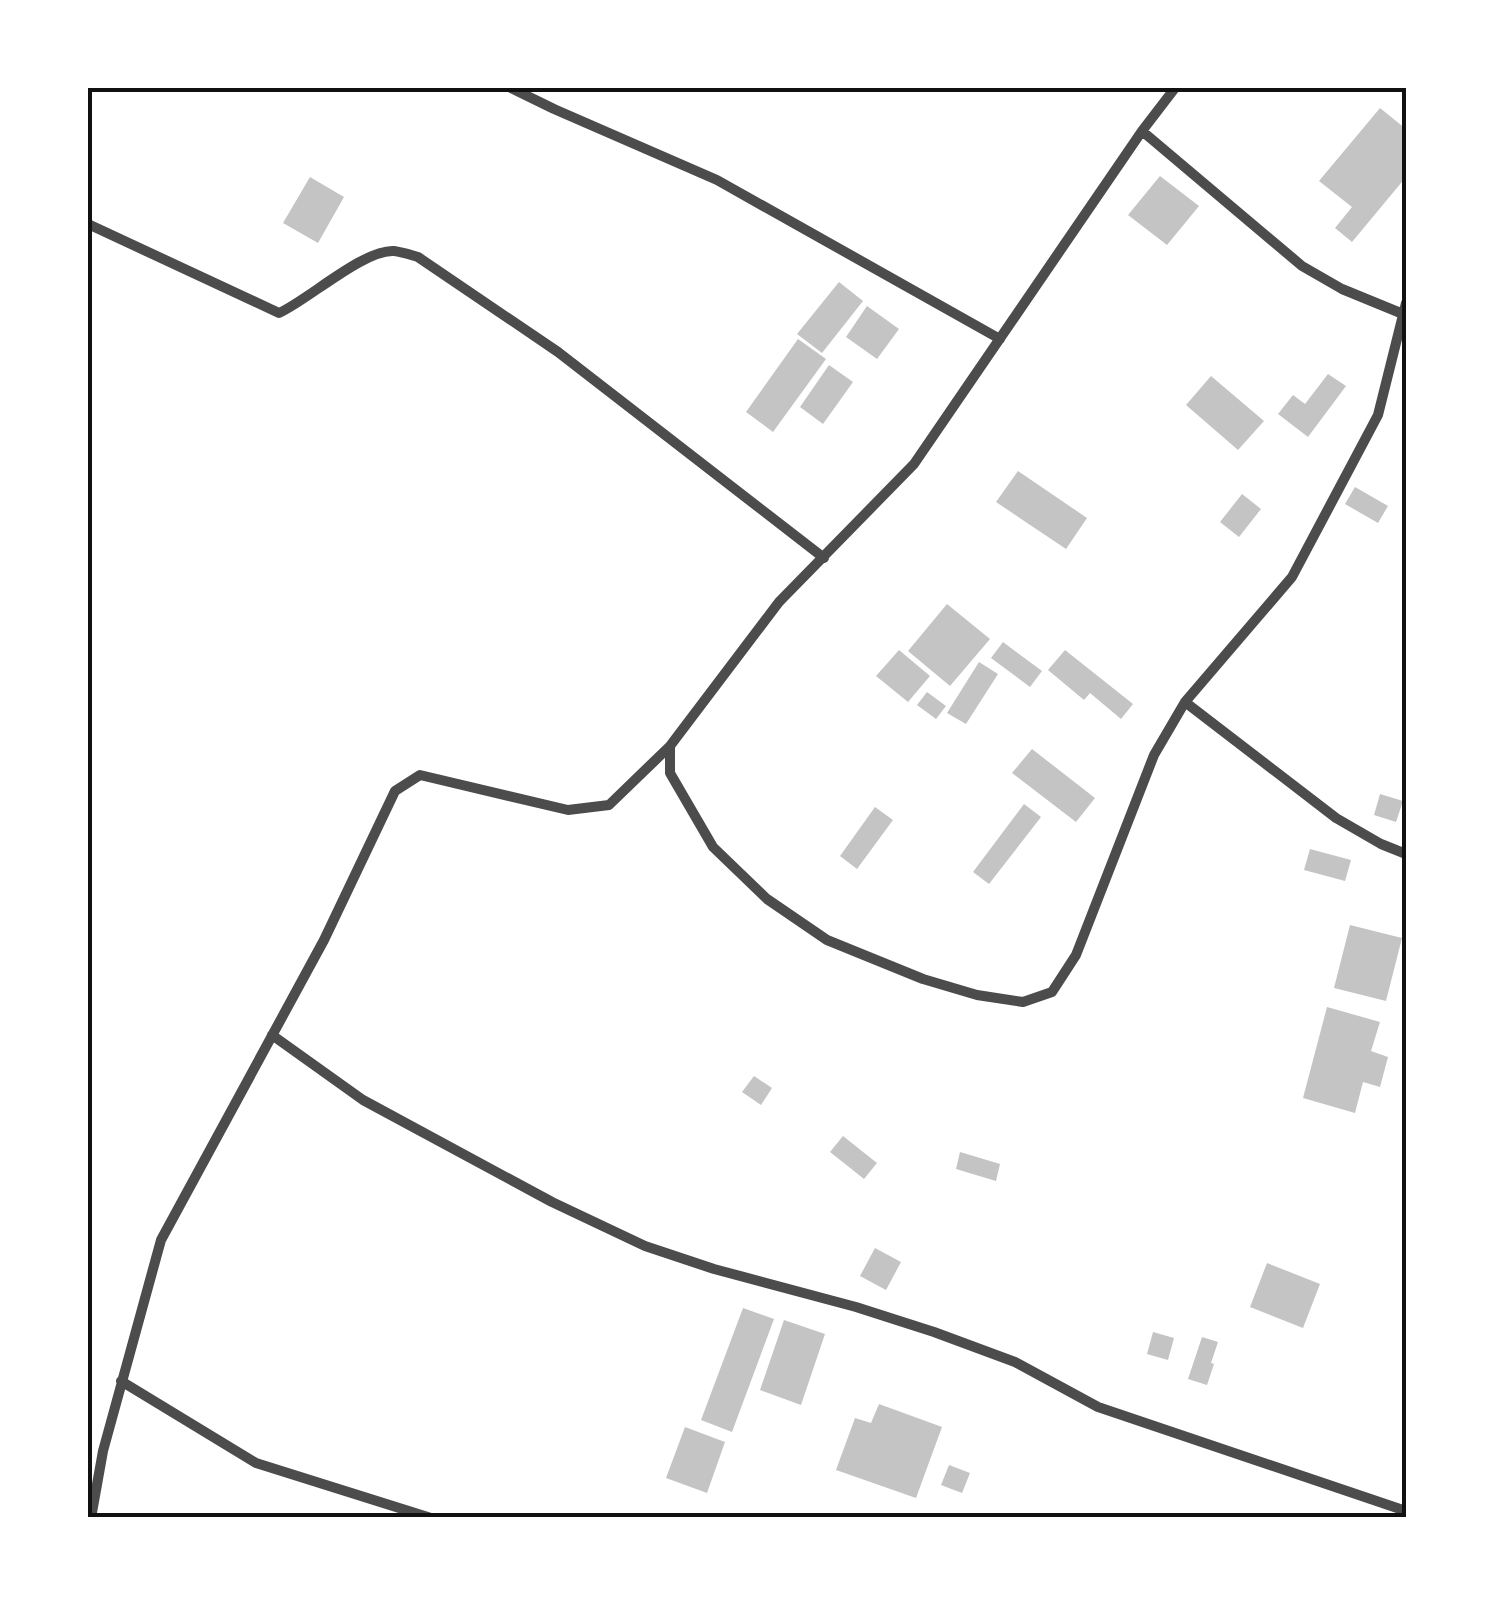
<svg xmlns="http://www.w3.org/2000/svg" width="1494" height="1605" viewBox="0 0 1494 1605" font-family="Cabin,sans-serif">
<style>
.building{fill:#c4c4c4}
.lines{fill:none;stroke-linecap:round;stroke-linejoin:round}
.minor{stroke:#4c4c4c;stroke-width:10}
.neatline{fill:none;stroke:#111;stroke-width:4}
</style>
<rect width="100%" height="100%" fill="#fff"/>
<path class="building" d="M1380 108 1406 129V177L1352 242 1335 228 1352 207 1319 181Z
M1160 176 1199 206 1167 245 1128 215Z
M310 177 344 197 318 243 283 223Z
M839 282 863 301 822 353 797 334Z
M867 306 899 329 877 359 846 337Z
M798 339 826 359 773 432 746 412Z
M829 365 853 382 823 424 800 407Z
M1328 374 1346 386 1308 437 1278 414 1293 395 1305 404Z
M1211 376 1264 421 1238 450 1186 405Z
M1018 471 1087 518 1066 549 996 502Z
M1355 487 1388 506 1378 523 1345 504Z
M1242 494 1261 509 1239 537 1220 522Z
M947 604 990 639 950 686 908 651Z
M1003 642 1042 671 1030 687 991 658Z
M899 650 930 676 908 702 876 676Z
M1065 650 1133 704 1121 719 1090 693 1084 700 1048 670Z
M979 662 998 674 966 724 947 713Z
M927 692 946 706 936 719 917 705Z
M1032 749 1095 798 1076 822 1012 773Z
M1380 794 1403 801 1396 822 1374 815Z
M1024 804 1041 817 989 884 973 872Z
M875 807 893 820 857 869 840 856Z
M1310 849 1351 860 1345 881 1304 870Z
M1350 925 1402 938 1386 1001 1334 988Z
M1327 1007 1380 1022 1371 1051 1388 1057 1380 1087 1363 1082 1355 1113 1303 1098Z
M754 1076 772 1088 761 1105 742 1092Z
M843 1136 877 1163 864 1179 830 1152Z
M960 1152 1000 1164 996 1181 956 1169Z
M875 1248 901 1262 886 1290 860 1276Z
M1267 1263 1320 1284 1303 1328 1250 1307Z
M743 1308 774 1319 732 1432 701 1420Z
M784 1320 825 1334 801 1405 760 1390Z
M1153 1332 1174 1338 1168 1360 1147 1354Z
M1202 1337 1218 1342 1211 1363 1214 1364 1207 1385 1188 1379Z
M879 1404 942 1427 916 1498 836 1470 855 1418 871 1423Z
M685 1427 725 1442 707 1493 666 1478Z
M949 1465 970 1473 962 1493 941 1485Z"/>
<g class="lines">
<path class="minor" d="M511 88 554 109 717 180 1000 339
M1142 131 1302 266 1342 289 1403 314
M88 224 279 313C308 300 364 249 394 251 402 252 411 255 418 257L558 352 824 558
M1185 702 1336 818 1381 844 1406 854
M670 746V773L713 847 767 899 827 940 923 979 977 995 1023 1002 1052 992 1076 955 1154 755 1185 702 1292 577 1378 415 1406 303
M272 1035 363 1100 552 1202 645 1246 714 1269 856 1307 934 1332 1015 1362 1098 1407 1406 1511
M121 1381 256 1463 431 1518
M91 1518 103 1451 161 1240 324 940 395 791 420 775 568 810 609 805 670 746 779 602 914 464 1142 131 1175 88"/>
</g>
<rect width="1494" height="1605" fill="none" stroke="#ffffff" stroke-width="180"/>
<rect x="90" y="90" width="1314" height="1425" class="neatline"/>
</svg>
